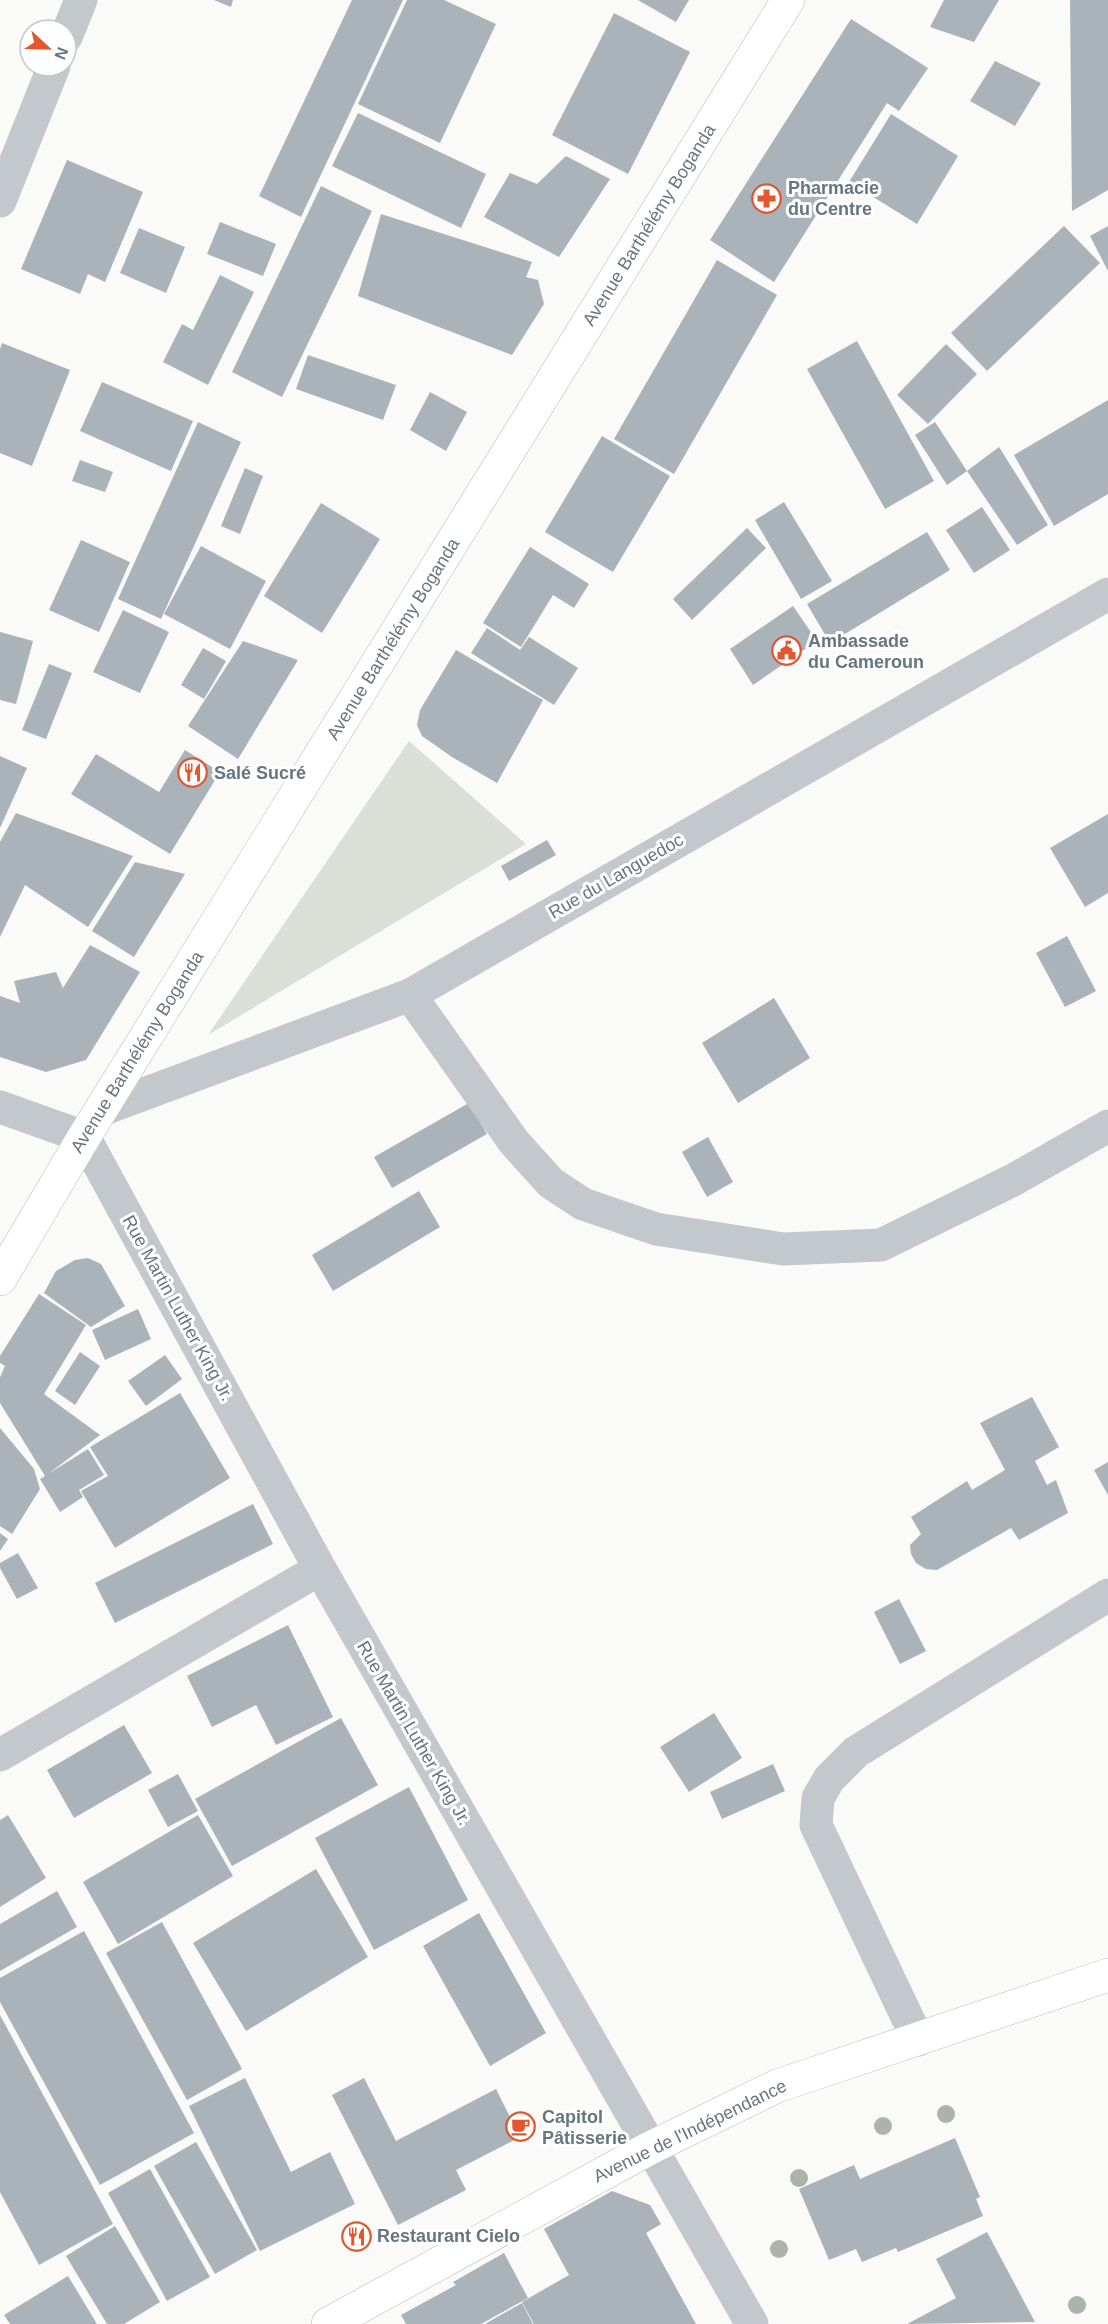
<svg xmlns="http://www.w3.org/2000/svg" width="1108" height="2324" viewBox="0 0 1108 2324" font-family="Arial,sans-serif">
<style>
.park{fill:#dadfd7}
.building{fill:#aab3b9}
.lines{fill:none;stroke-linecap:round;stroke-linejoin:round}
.major-casing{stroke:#b5babe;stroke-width:34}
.minor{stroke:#c3c8cc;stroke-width:33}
.major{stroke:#fff;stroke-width:33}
.tree{fill:#aab4a7}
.labels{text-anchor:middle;stroke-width:6;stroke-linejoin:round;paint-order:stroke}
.poi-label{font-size:18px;font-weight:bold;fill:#657683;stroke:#fff;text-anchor:start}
.street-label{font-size:18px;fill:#657683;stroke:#fff}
</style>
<rect width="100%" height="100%" fill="#fafaf8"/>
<path class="park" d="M409 741 526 844 208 1035Z"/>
<path class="building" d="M214 0H233L231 7Z
M352 0H403L301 217 259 196Z
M407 0H444L496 24 440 143 358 104Z
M638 0H689L676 22Z
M944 0H999L974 42 930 27Z
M1070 0H1108V190L1072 211Z
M614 13 690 52 628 174 552 135Z
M851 19 928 68 899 111 887 103 774 282 710 240Z
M995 61 1041 83 1015 126 970 101Z
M358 113 486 174 461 228 332 166Z
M891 114 958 156 917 224 849 182Z
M566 156 610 179 559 257 484 217 510 173 537 184Z
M67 160 143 192 105 282 88 274 80 294 21 269Z
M321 186 372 211 282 397 232 372Z
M381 214 532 262 526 277 538 280 544 304 512 355 358 296Z
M220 222 276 244 263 276 207 254Z
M1064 226 1100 263 987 371 951 333Z
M1108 226V271L1090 236Z
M139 228 185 247 166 293 120 273Z
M717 260 777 295 674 474 614 439Z
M220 275 254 292 208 385 163 362 182 324 193 330Z
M857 341 934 481 885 509 807 369Z
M2 343 70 370 32 466 0 453V349Z
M946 344 977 374 928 424 897 395Z
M308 355 396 385 383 420 296 389Z
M102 382 193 421 171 471 80 431Z
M430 392 467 412 446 451 410 430Z
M1108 400V494L1054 526 1014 455Z
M198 422 241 442 161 619 118 599Z
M935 422 967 471 947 485 915 435Z
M602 436 670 476 613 572 545 532Z
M999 447 1048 525 1017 545 967 471Z
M80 460 113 472 105 492 72 481Z
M245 468 263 476 240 534 221 526Z
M784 502 832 581 801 599 755 520Z
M321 503 380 539 322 633 264 596Z
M982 507 1010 550 974 573 946 530Z
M747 528 766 548 692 620 673 599Z
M927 532 950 570 830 643 807 604Z
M81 540 130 562 99 632 49 610Z
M201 546 266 581 230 649 164 614Z
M530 547 589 584 574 608 553 595 521 647 483 623Z
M793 606 817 641 753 685 730 649Z
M123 610 169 632 140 693 93 672Z
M487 628 520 650 529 637 578 668 554 705 471 653Z
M0 632 33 641 16 704 0 700Z
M243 641 298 660 238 759 188 726Z
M203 648 226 661 204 699 181 685Z
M456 650 543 700 497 783 452 757 422 736 417 725 420 710Z
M49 664 72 673 46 739 22 730Z
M185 750 220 772 170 854 71 794 96 754 159 792Z
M0 756 27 768 0 828Z
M16 813 133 856 88 927 25 885 0 937V842Z
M1108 814V893L1085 907 1050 848Z
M547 840 556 855 509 881 501 866Z
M135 862 185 874 134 957 92 931Z
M1067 936 1096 991 1065 1007 1036 953Z
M90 945 140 972 86 1060 46 1072 0 1057V996L20 1003 14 981 56 972 63 988Z
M774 998 810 1058 738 1103 702 1043Z
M469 1103 487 1134 392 1188 374 1157Z
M708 1137 733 1182 707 1197 682 1152Z
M419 1191 440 1227 333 1291 312 1255Z
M88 1258 101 1264 125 1306 91 1327 44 1293 56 1271 75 1260Z
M39 1294 86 1325 44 1394 100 1435 48 1474 88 1449 104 1475 79 1490 83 1497 60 1512 40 1479 45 1476 0 1403V1377L5 1366 0 1363V1356Z
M138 1309 151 1339 105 1360 92 1330Z
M80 1352 100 1366 75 1405 55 1391Z
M165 1355 182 1379 146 1406 128 1381Z
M180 1393 230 1478 115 1548 81 1491 108 1476 90 1447Z
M1032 1397 1059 1447 1035 1461 1047 1485 1056 1480 1068 1513 1019 1540 1011 1528 937 1570 926 1569 916 1563 911 1554 910 1545 921 1534 911 1517 967 1481 972 1490 1005 1470 980 1423Z
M0 1428 34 1469 40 1489 12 1534 0 1526Z
M1108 1462V1495L1094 1470Z
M253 1504 273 1544 115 1623 95 1583Z
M0 1533 8 1539 0 1551Z
M18 1553 38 1588 17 1599 0 1568V1563Z
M899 1599 926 1651 900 1664 874 1612Z
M288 1625 333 1717 276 1745 256 1705 212 1727 187 1676Z
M714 1713 742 1758 689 1792 660 1747Z
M341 1718 378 1785 232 1866 195 1799Z
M124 1725 152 1773 74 1818 47 1770Z
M773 1764 785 1791 722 1819 710 1792Z
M178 1774 198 1811 168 1827 148 1790Z
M409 1787 468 1900 374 1950 315 1838Z
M8 1815 46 1878 0 1907V1820Z
M198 1815 233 1876 118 1944 83 1882Z
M316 1869 368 1957 246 2031 193 1943Z
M57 1891 77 1927 0 1971V1924Z
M479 1913 546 2033 490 2066 423 1946Z
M162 1922 242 2069 187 2100 106 1953Z
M84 1931 194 2133 100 2185 0 2002V1978Z
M0 2015 113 2224 39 2265 0 2192Z
M245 2078 291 2172 330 2152 355 2204 260 2251 189 2106Z
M364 2078 396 2141 496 2089 520 2137 456 2170 466 2190 398 2225 332 2095Z
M955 2138 980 2197 976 2199 983 2216 898 2252 896 2248 862 2262 856 2249 829 2260 799 2189 854 2165 860 2179Z
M196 2142 257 2250 215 2274 154 2166Z
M150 2169 210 2277 167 2301 108 2193Z
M612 2191 650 2205 661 2224 646 2233 696 2324H534L522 2302 569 2275 544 2229Z
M115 2226 160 2302 124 2324H107L66 2256Z
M987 2232 1035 2322 907 2324 956 2298 936 2259Z
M504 2253 528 2298 481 2324H406L401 2315 456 2285 453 2282Z
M68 2276 97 2324H10L4 2315Z
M522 2303 533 2324H485Z"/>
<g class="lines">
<defs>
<path id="major" d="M0 1279 84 1137 788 0
M328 2324 650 2148 777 2086 1108 1975"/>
</defs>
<use href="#major" class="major-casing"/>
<path class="minor" d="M66 37 81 0
M0 201 54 66
M410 995 514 1142 551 1183 583 1204 656 1229 783 1249 881 1245 1015 1179 1108 1126
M0 1107 84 1137 320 1569 752 2324
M101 1110 410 995 1108 594
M0 1755 320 1569
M918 2040 816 1825 818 1798 829 1779 856 1752 1108 1595"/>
<use href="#major" class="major"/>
</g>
<g class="tree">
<circle cx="946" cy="2114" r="9"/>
<circle cx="883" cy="2126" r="9"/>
<circle cx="799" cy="2178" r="9"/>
<circle cx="779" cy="2249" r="9"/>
<circle cx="1077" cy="2305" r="9"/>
</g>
<defs>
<symbol id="pharmacy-ring" viewBox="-11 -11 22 22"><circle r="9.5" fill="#fff" stroke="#e4572e" stroke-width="1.5"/><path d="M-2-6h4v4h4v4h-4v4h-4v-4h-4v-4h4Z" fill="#e4572e"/></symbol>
<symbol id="civic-ring" viewBox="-11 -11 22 22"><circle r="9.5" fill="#fff" stroke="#e4572e" stroke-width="1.5"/><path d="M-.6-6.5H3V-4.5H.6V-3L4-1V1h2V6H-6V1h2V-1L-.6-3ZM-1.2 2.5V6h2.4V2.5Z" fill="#e4572e"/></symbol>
<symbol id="restaurant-ring" viewBox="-11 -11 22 22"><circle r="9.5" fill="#fff" stroke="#e4572e" stroke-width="1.5"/><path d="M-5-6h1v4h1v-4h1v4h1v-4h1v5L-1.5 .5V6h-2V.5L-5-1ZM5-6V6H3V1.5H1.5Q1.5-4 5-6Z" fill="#e4572e"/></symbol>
<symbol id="cafe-ring" viewBox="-11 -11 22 22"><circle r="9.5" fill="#fff" stroke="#e4572e" stroke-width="1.5"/><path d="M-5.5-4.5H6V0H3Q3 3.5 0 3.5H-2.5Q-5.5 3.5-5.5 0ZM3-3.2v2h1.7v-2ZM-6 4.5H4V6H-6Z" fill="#e4572e"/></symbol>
</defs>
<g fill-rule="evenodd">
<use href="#pharmacy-ring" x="750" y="182" width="33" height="33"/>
<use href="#civic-ring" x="770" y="634" width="33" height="33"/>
<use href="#restaurant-ring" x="176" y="756" width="33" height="33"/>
<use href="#cafe-ring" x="504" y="2110" width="33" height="33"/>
<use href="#restaurant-ring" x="340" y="2220" width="33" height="33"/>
</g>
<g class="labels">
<g class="poi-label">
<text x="788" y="194">Pharmacie<tspan x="788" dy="21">du Centre</tspan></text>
<text x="808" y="647">Ambassade<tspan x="808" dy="21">du Cameroun</tspan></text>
<text x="214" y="779">Salé Sucré</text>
<text x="542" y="2123">Capitol<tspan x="542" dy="21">Pâtisserie</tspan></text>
<text x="377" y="2242">Restaurant Cielo</text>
</g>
<g class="street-label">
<text transform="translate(649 225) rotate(-58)" y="6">Avenue Barthélémy Boganda</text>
<text transform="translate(393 639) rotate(-58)" y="6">Avenue Barthélémy Boganda</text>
<text transform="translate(616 876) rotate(-30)" y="6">Rue du Languedoc</text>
<text transform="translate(137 1052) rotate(-58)" y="6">Avenue Barthélémy Boganda</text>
<text transform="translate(178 1308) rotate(61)" y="6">Rue Martin Luther King Jr.</text>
<text transform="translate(414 1733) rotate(60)" y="6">Rue Martin Luther King Jr.</text>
<text transform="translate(690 2131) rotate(-26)" y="6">Avenue de l'Indépendance</text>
</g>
</g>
<g transform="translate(48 48) rotate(112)"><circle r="28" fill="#ffffff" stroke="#c1c8cd" stroke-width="1.5"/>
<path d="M0-4.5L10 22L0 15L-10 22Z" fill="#e4572e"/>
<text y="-9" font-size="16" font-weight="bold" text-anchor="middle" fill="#657683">N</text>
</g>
</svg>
